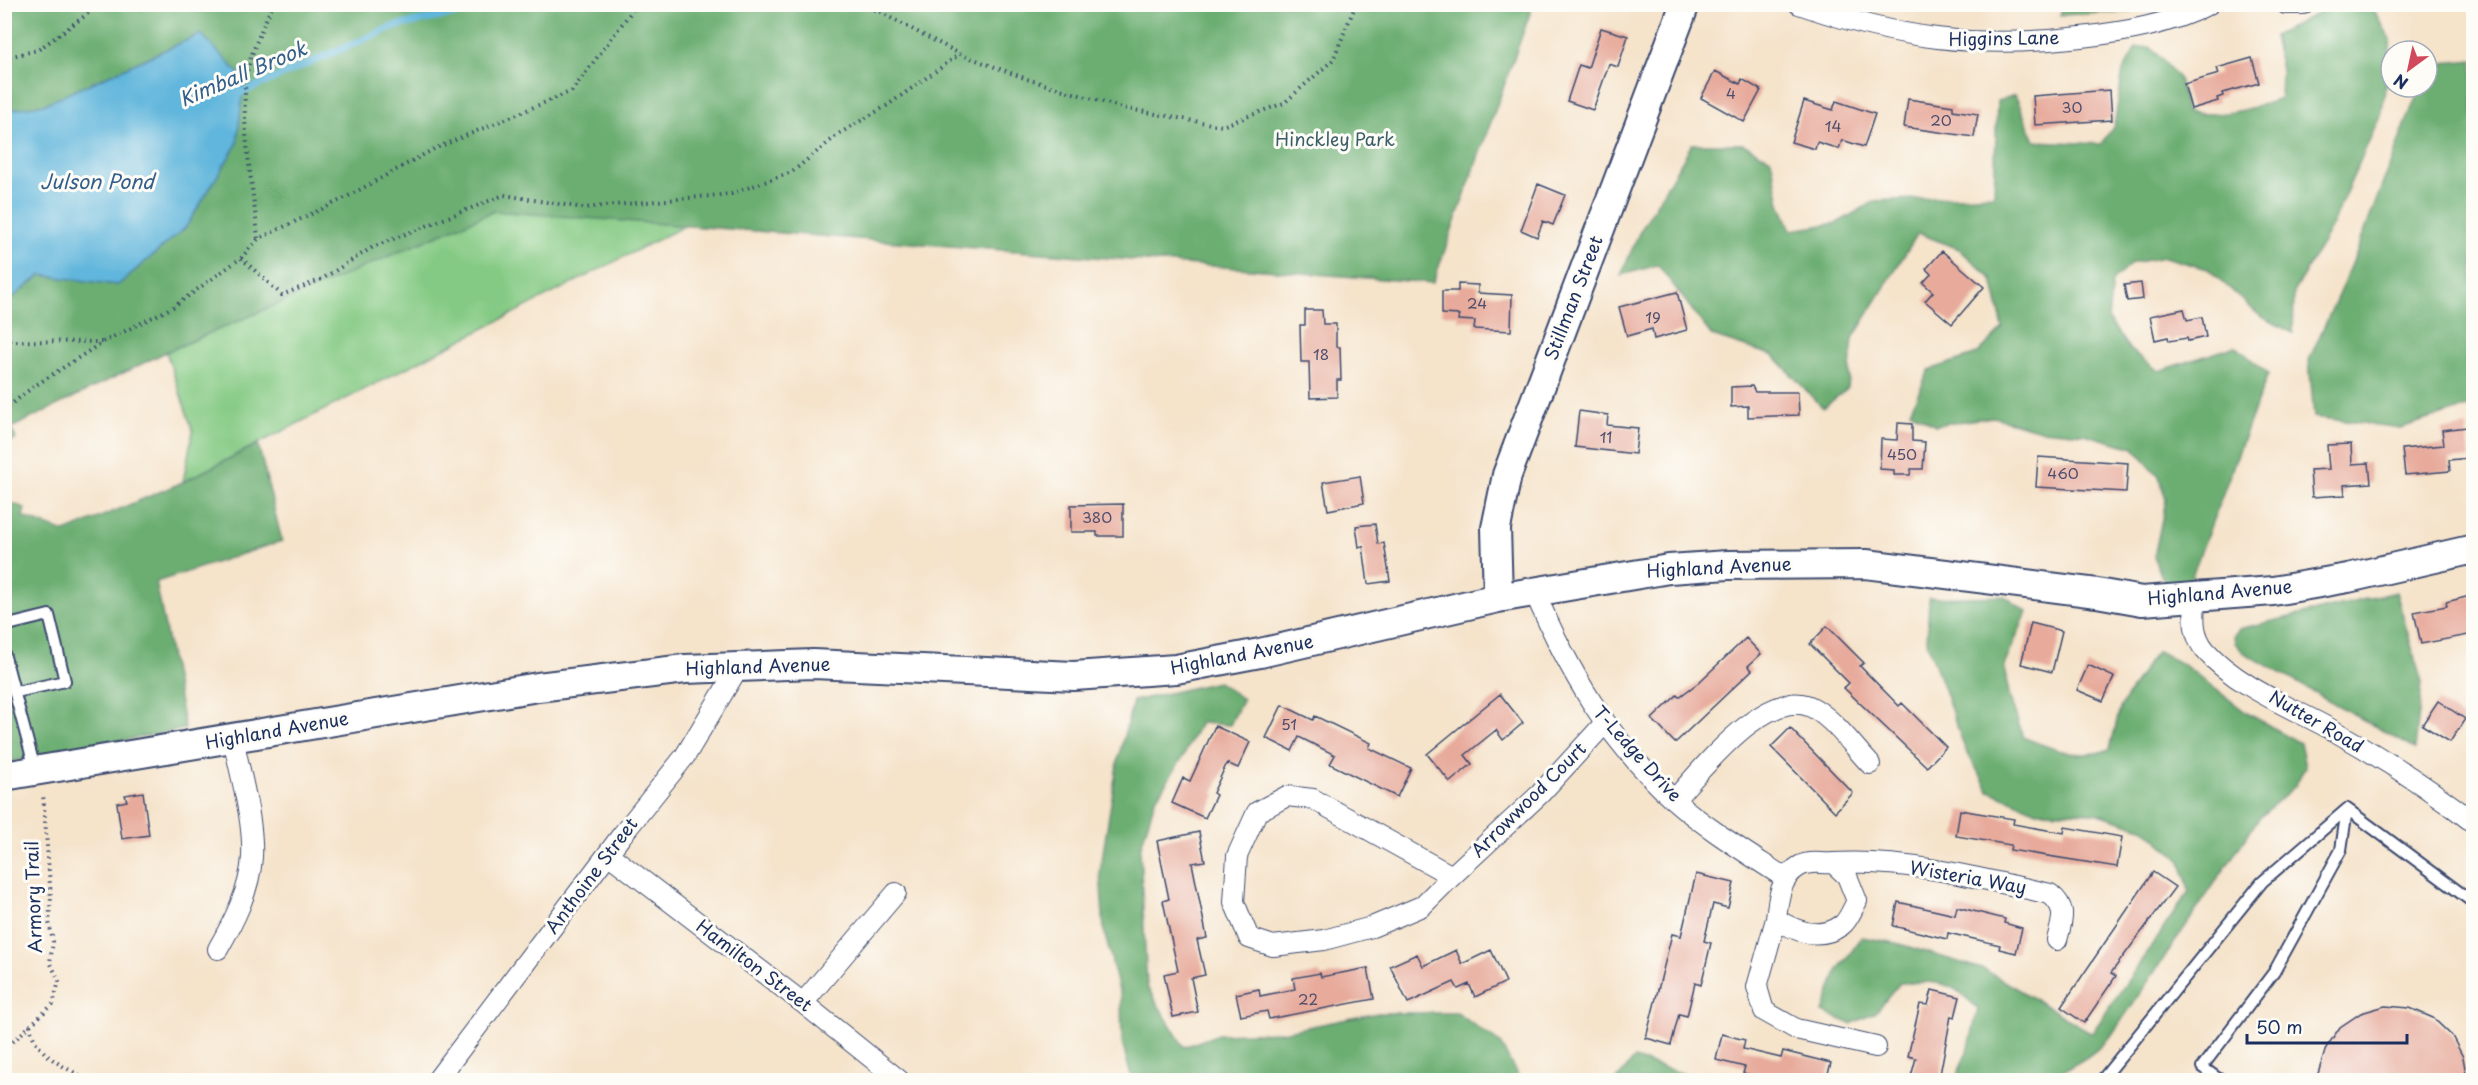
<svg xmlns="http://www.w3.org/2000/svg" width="2478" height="1085" viewBox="0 0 2478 1085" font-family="'Playpen Sans',sans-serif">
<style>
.green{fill:#85ca84;stroke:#507c71;stroke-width:1.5}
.forest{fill:#6cae72;stroke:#446e68;stroke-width:1.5}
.water{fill:#60b6dc;stroke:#3e729d;stroke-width:1.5}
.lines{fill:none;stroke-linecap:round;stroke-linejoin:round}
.stream{stroke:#60b6dc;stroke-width:7}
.building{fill:#e7aa9b}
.lane-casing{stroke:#3c4a6e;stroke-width:14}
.street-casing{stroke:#3c4a6e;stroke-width:22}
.secondary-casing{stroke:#3c4a6e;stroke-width:32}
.path{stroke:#3c4a6e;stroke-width:4;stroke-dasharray:1.5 4.5;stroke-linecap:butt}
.lane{stroke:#fff;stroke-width:10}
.street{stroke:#fff;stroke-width:20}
.secondary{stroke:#fff;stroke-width:28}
.labels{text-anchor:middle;stroke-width:6;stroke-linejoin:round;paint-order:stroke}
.number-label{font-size:15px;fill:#4e4e6d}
.street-label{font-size:18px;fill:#1b2f5e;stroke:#fdfcf7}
.park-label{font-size:18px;fill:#3b5e69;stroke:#fdfcf7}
.water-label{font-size:20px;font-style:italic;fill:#335e8a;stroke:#fdfcf7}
</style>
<rect width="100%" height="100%" fill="#fdfcf7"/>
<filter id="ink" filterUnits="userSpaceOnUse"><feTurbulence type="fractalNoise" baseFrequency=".0167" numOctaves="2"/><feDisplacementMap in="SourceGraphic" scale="12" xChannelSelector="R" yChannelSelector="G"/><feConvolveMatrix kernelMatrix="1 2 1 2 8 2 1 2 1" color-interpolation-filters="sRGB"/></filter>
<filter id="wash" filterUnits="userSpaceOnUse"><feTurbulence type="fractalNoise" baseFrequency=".008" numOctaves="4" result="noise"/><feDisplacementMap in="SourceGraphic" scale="24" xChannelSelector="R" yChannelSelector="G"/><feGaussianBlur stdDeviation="1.35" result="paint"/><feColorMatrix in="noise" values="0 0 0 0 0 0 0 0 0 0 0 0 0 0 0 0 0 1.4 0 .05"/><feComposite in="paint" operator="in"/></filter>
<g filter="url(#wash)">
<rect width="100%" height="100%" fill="#f5e3ca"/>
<path class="green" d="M992 69 183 482 193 431 166 352 494 211Z"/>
<path class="forest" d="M5 5H1533L1433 283 494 211 166 352 11 428 16 439 5 445 4 301H8L41 275 118 285 186 227 237 144 201 34 45 104 5 111Z
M2063 5V4L2148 5 2126 12 2060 15Z
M2333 5H2363L2374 11 2391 40 2382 112 2327 235 2294 291 2293 333 2260 316 2208 269 2164 257 2132 263 2112 281 2108 319 2130 350 2159 371 2236 346 2268 374 2188 586 2165 585 2154 557 2166 500 2159 476 2134 448 2084 434 2041 430 1993 417 1935 425 1910 411 1929 370 1977 354 2003 328 1992 279 1959 249 1918 233 1853 338 1848 388 1823 408 1774 356 1712 336 1658 265 1621 275 1639 233 1692 144H1744L1771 159 1780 203 1791 230 1837 223 1875 201 1994 195 1997 101 2015 95 2035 141 2101 144 2114 126 2123 71 2136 48 2150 47 2179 78 2186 112C2220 118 2248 110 2280 99L2281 70 2274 36Z
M2473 60V405L2401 428 2314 417 2309 360 2352 264 2414 102 2443 63Z
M258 444 282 541 156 582 185 729 5 763 4 501 25 508 23 517 65 532 183 482Z
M2396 592 2422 683 2415 749 2243 652 2235 643 2234 635 2239 629Z
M2005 596 2027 612 2004 666 2009 694 2023 737C2053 749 2079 761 2110 749L2120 708 2145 666 2158 651 2184 665 2247 713 2300 743 2305 767 2295 786 2259 818 2111 1036C2066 1085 2018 1081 1955 1080L1969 1047 1978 1009C1950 980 1940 981 1900 983L1875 1013 1851 1024 1823 1012 1837 971 1862 937 1896 943 1985 970 2092 1033 2189 891 2181 861 2145 829 2096 813 2037 811 1989 791 1965 749 1927 642 1929 598Z
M1218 682 1243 699 1230 725 1200 723 1183 757 1155 800 1140 849 1147 987 1184 1047 1219 1034 1282 1032 1378 1013H1457L1500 1043 1520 1080H1132L1122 1042 1121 998 1104 931 1100 872 1118 759 1133 701Z
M1634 1059 1705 1080H1616Z"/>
<path class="water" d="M201 34 244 79 237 144 186 227 118 285 41 275 8 301H5V111L45 104Z"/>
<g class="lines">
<path class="stream" d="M236 95 392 27 502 4"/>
</g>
<g id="blocks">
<path class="building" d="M1601 28 1628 36 1618 67 1609 64 1593 110 1567 101 1579 65 1588 68Z
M2252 58 2259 83 2223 93 2224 96 2217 98 2218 101 2191 109 2184 84 2219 74 2217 68Z
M1715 71 1740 84 1742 79 1761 90 1744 122 1701 98Z
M2110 90 2112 120 2035 125 2033 96Z
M1908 99 1953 106V110L1978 114 1974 137 1904 127Z
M1804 101 1833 110 1836 101 1875 114 1864 147 1842 140 1839 149 1817 142 1815 149 1791 142Z
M1538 184 1565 195 1553 225 1543 221 1537 237 1521 230Z
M1942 251 1984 287 1952 324 1925 301 1933 292 1923 283 1931 274 1926 269Z
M2141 283 2143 299 2127 301 2124 285Z
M1458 284 1478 285V293L1512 295 1511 331 1474 329 1475 321 1458 320 1459 315 1442 314V291H1458Z
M1677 292 1687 330 1654 339 1652 329 1627 336 1619 307Z
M2184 309 2187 320 2202 317 2206 337 2188 341 2187 338 2169 341 2168 337 2155 340 2150 316Z
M1305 310H1322L1323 324H1336V347H1340L1341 380H1337V397L1310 398 1309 362H1301L1300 325H1305Z
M1752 386 1755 392H1798L1799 415 1748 417V406L1731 407V387Z
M1579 411 1608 415 1607 425 1638 428 1635 454 1575 447Z
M1898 423 1912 424V441L1925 442 1923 469H1911L1910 475H1894V470L1880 469 1881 439 1897 440Z
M2467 427 2470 458 2449 460 2450 471 2405 475 2402 449 2444 445 2442 430Z
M2351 444 2352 464 2369 463 2371 483 2344 485 2345 495 2312 497 2310 470 2329 469 2327 445Z
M2038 457 2128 463 2126 492 2036 487Z
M1360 476 1364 503 1328 510 1323 482Z
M1123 504V536H1097V532H1071V505Z
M1375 524 1378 544 1384 543 1390 581 1368 584 1363 546 1359 547 1356 526Z
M2474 595V634L2421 644 2414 612 2447 606 2446 602Z
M2031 623 2062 631 2052 672 2021 664Z
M1827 626 1864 663 1860 666 1899 706 1902 703 1946 747 1927 767 1844 688 1849 683 1810 644Z
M1746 638 1761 654 1748 666 1752 670 1675 743 1652 719 1677 695 1679 697 1698 683Z
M2088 665 2114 677 2103 701 2077 690Z
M1500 694 1523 723 1503 740 1496 730 1465 755 1472 764 1450 782 1427 754Z
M2438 701 2465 719 2450 742 2422 725Z
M1282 705 1313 720 1315 716 1371 743 1369 748 1411 768 1397 797 1330 764 1335 755 1299 737 1292 751 1266 738Z
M1215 726 1250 742 1238 768 1227 763 1213 793 1216 795 1205 818 1172 803 1183 778 1190 781Z
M1790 728 1853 793 1835 812 1771 747Z
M143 792 149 835 122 839 117 803 127 801 125 795Z
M1960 810 2014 819 2013 824 2064 833 2065 827 2122 837 2117 867 2010 850 2011 845 1956 836Z
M1199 832 1205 861 1192 863 1207 938 1197 940 1205 975 1191 978 1198 1012 1173 1017 1164 974 1178 971 1163 901 1169 899 1157 841Z
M2153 872 2175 887 2111 973 2116 976 2084 1023 2061 1007Z
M1696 874 1734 883 1728 908 1713 904 1704 941 1711 943 1701 985 1695 983 1687 1016 1679 1014 1671 1045 1646 1038 1672 934 1681 936Z
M1898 902 1955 915 1957 907 2005 919 2004 923 2022 928 2016 953 1999 949 2000 945 1948 933 1947 939 1893 926Z
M1456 950 1462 964 1491 950 1506 982 1475 997 1469 984 1458 989 1454 982 1408 1003 1390 966 1417 954 1423 966Z
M1368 968 1374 999 1269 1019 1267 1011 1241 1016 1236 994 1259 989 1260 996 1295 989 1293 978 1320 973 1321 977Z
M1932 990 1960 997 1955 1017 1951 1016 1939 1080H1910L1916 1058 1908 1056 1920 1004 1928 1005Z
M2385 1006 2410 1008 2433 1018 2452 1036 2463 1057 2467 1080H2316L2326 1048 2340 1027 2361 1013Z
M1722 1034 1745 1040 1743 1049 1781 1058 1783 1051 1831 1063 1826 1080H1794L1776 1076 1772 1080 1743 1073 1745 1067 1716 1060Z"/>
</g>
</g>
<g filter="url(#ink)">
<use href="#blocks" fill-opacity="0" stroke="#3c4a6e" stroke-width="1.5"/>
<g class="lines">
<defs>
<path id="lane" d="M4 626 49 615 65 681 16 692
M4 653 35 769
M2102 1080 2262 882 2347 809 2474 903
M2220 1080 2202 1067 2274 972 2341 850 2347 809"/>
<path id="street" d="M1799 4C1898 39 1977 49 2081 37 2125 32 2169 25 2209 4
M2286 4H2303
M1534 591C1570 673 1606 737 1673 799 1704 827 1750 855 1785 878
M2195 598C2194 618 2192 634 2205 650 2236 686 2295 709 2336 732 2384 759 2431 789 2474 823
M1674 800C1701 771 1770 681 1815 709 1836 722 1853 746 1870 764
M608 854 803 1003 899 1080
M1833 863 1847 876 1857 901C1853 908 1848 921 1842 925 1820 941 1796 932 1776 919 1778 900 1780 878 1798 867 1809 860 1821 864 1834 863 1905 859 1980 878 2050 894 2068 908 2062 921 2057 940
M1452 876 1422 906 1372 927 1324 940 1273 946 1249 938 1234 902 1237 856 1257 812 1287 796 1313 799 1452 876 1540 794 1605 723
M1776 919 1757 987 1764 1011 1796 1029 1876 1047
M218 949C234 921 250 890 252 857 254 820 240 774 233 738
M803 1003 896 893
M437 1080 622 835 685 756 739 666"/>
<path id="secondary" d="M1498 598 1496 528 1507 475 1685 4
M4 776 538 687 685 669 813 664 1074 676 1176 669 1260 653 1498 598 1669 569 1728 565 1866 564 2097 593 2142 601 2273 591 2348 578 2474 549"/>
</defs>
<use href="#lane" class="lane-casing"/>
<use href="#street" class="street-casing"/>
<use href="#secondary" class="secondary-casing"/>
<path class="path" d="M864 4 960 54 1027 79 1123 108 1222 126 1284 103 1333 60 1356 4
M4 58 38 50 101 4
M258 238C254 193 239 117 247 73 252 49 263 27 273 4
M241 258 282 295 322 279 373 247 504 195 583 208 731 194 792 172 840 133 888 105 960 54
M4 341 102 342
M4 410 33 387 103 342 173 307 241 258 258 239 341 200 434 149 572 91 637 4
M4 599 6 609
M30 1025C34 1055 66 1068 89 1080
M4 1050 53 1004 59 981 50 962 53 942 49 922 51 898 43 794"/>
<use href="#lane" class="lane"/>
<use href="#street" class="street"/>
<use href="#secondary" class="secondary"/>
</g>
</g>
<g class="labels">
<g class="number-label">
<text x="1731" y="99">4</text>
<text x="2072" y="113">30</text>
<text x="1941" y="126">20</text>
<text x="1833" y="132">14</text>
<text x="1477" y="309">24</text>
<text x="1653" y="323">19</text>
<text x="1321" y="360">18</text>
<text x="1606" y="443">11</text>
<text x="1902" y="460">450</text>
<text x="2063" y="479">460</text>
<text x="1097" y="523">380</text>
<text x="1289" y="730">51</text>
<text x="1308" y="1005">22</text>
</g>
<g class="street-label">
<text transform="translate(2004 39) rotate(-1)" y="6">Higgins Lane</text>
<text transform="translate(1574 298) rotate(-69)" y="6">Stillman Street</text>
<text transform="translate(1719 568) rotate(-3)" y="6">Highland Avenue</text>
<text transform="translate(2220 593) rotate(-5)" y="6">Highland Avenue</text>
<text transform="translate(1242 655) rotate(-11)" y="6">Highland Avenue</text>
<text transform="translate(758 667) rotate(-2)" y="6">Highland Avenue</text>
<text transform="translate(2316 722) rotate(30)" y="6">Nutter Road</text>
<text transform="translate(277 731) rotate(-10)" y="6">Highland Avenue</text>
<text transform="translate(1637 754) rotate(48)" y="6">T-Ledge Drive</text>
<text transform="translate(1529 800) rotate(-45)" y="6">Arrowwood Court</text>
<text transform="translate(592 876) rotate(-53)" y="6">Anthoine Street</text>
<text transform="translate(1968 878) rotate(10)" y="6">Wisteria Way</text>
<text transform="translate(34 897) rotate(-92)" y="6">Armory Trail</text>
<text transform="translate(754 966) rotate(37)" y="6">Hamilton Street</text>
</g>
<g class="park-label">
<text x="1335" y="146">Hinckley Park</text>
</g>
<g class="water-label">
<text transform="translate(243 74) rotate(-23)" y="7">Kimball Brook</text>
<text x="97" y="189">Julson Pond</text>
</g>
</g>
<rect width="2478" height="1085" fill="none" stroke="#fdfcf7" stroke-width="24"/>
<g transform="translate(2409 69) rotate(213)"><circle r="28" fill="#fdfcf7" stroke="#a3aaba" stroke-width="1.5"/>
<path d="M0-4.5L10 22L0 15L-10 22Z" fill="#d1495b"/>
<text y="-9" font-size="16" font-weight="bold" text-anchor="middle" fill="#1b2f5e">N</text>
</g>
<path d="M2247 1034v9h160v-9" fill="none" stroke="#1b2f5e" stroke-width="3"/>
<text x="2256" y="1034" font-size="18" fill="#1b2f5e" stroke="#fdfcf7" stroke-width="4.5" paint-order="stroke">50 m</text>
</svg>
